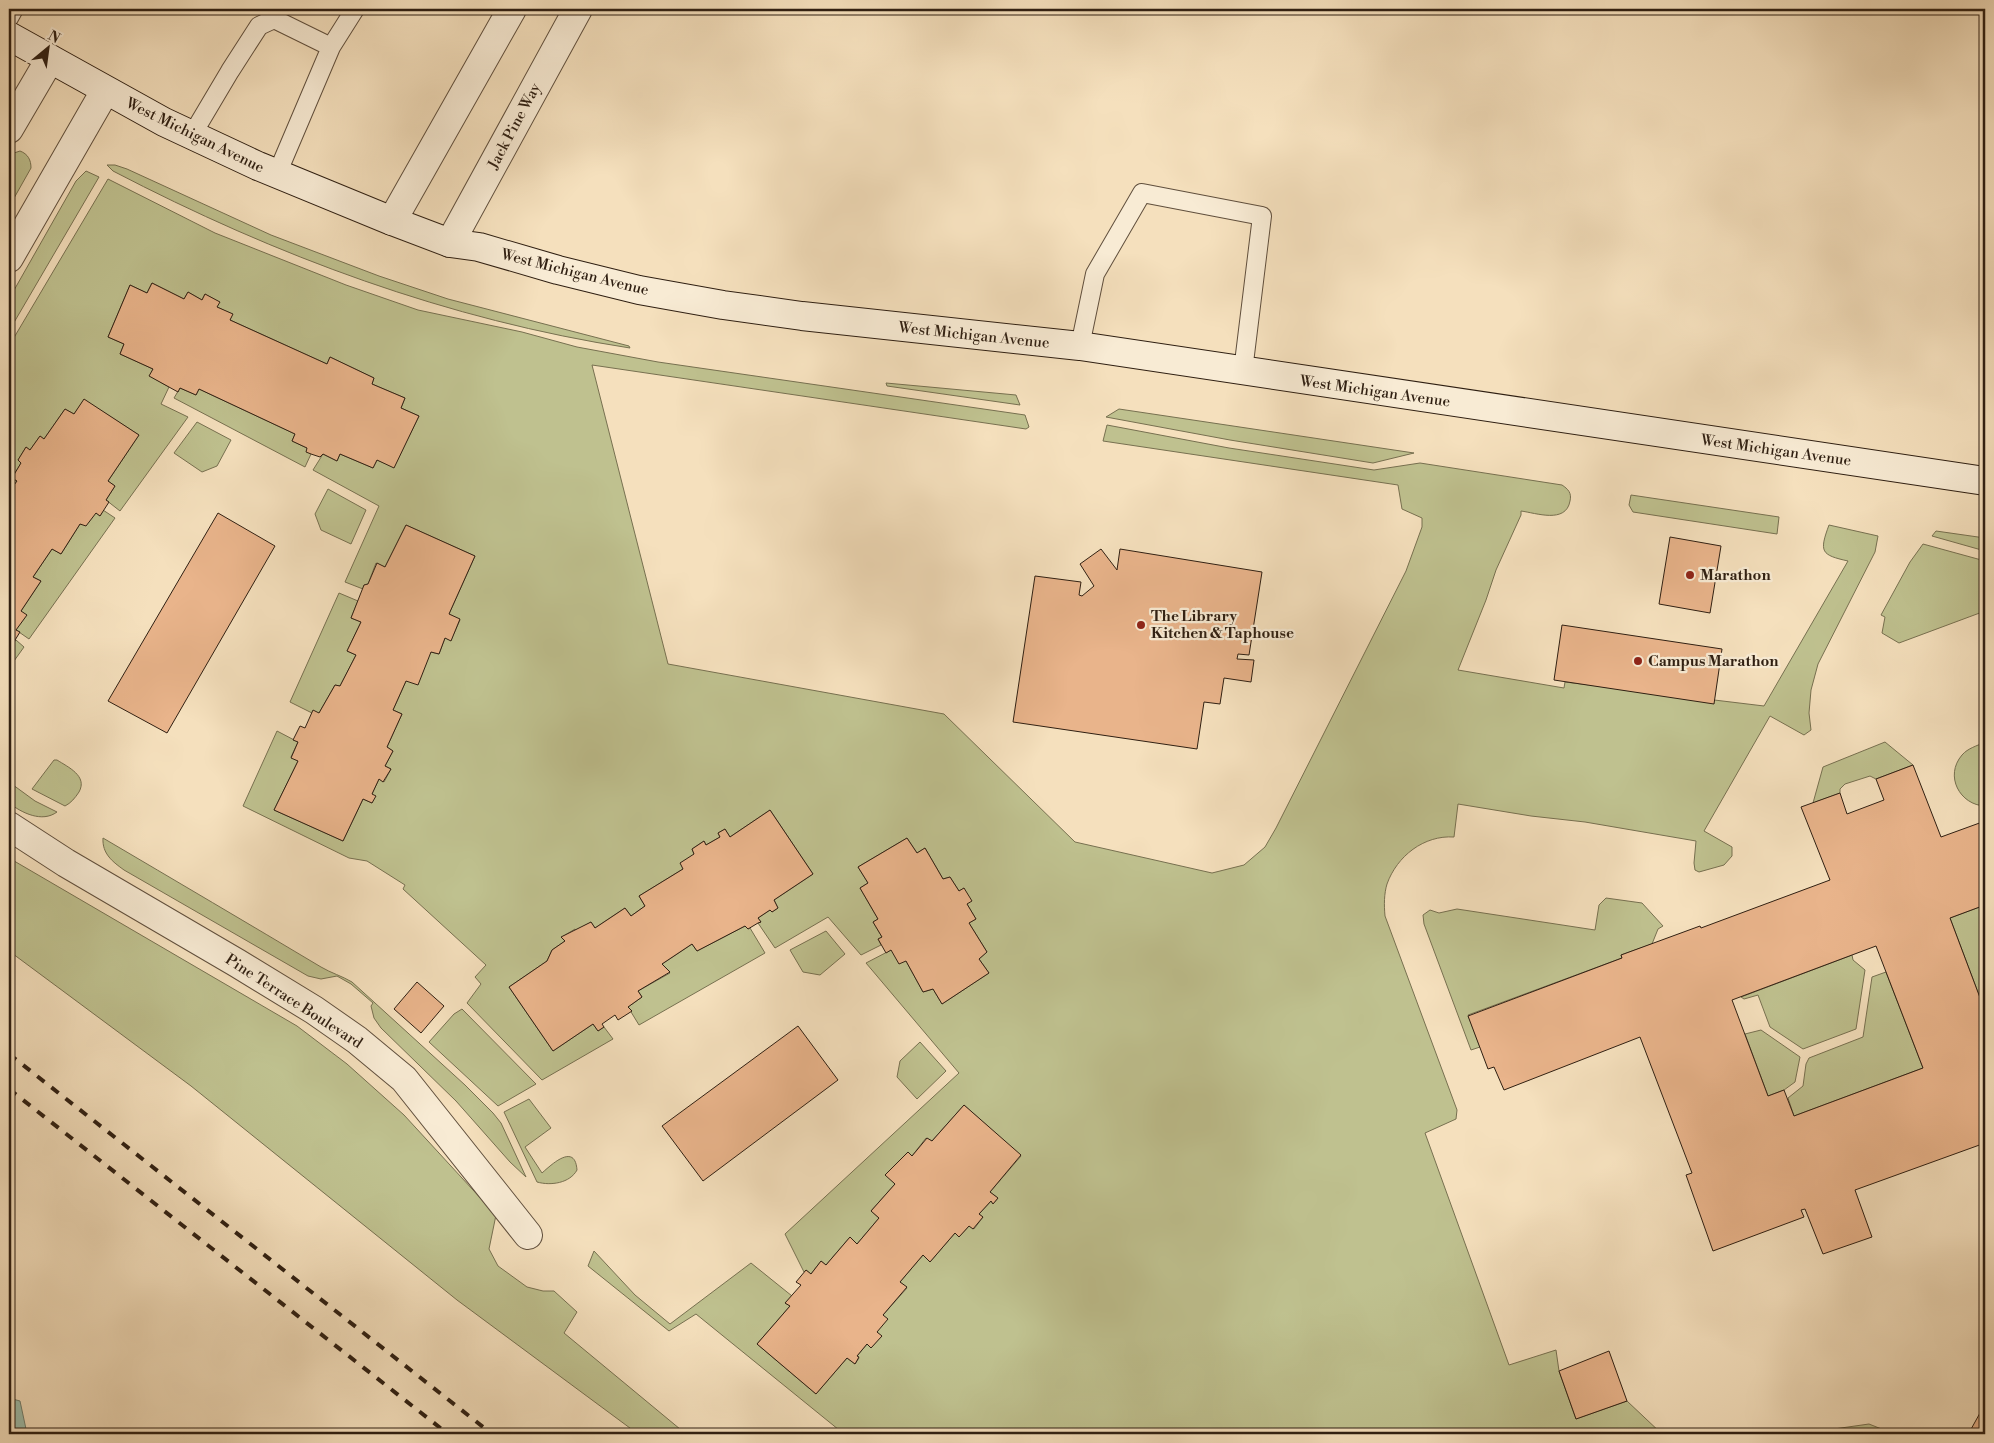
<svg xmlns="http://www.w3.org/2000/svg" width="1994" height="1443" viewBox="0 0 1994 1443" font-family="'Libre Bodoni',serif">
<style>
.green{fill:#bfc18f;stroke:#777050}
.water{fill:#9dbeab;stroke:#717e6e}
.building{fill:#e9b48b;stroke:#2f1f12;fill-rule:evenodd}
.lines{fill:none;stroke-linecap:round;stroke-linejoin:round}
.lane-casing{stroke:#604f3d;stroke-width:20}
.street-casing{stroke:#604f3d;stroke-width:30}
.secondary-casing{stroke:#2f1f12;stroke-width:30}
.lane{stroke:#f8ebd4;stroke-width:18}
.street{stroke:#f8ebd4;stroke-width:28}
.secondary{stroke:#f8ebd4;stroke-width:28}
.rail{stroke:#2f1f12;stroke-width:4;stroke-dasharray:9 9;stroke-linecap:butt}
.poi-dot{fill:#8f2418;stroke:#f8ebd4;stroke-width:2}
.labels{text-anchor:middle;stroke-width:4.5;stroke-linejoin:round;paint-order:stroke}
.street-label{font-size:15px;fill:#2f1f12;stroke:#f8ebd4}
.poi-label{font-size:15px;font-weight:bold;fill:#2f1f12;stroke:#f8ebd4;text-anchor:start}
</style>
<rect width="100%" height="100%" fill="#f5e0bd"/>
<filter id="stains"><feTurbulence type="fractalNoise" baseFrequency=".004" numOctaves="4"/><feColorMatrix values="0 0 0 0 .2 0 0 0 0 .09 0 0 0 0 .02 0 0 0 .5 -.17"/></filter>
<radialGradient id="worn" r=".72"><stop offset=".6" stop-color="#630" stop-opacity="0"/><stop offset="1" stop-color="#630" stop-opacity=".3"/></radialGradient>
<path class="green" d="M20 151C28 154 31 160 31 168L9 207V158L14 153Z
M107 165H115L127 169 271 235 379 276 448 299 629 346 630 348C448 320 276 256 113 171Z
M86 171 99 177 9 331V299L76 181Z
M108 179 215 233 346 285 418 310 522 332 577 347 658 362 1025 415 1029 427 1026 429 592 365 668 664 944 714 1075 842 1212 873 1244 865 1265 847 1276 828 1406 571 1422 527V518L1402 509 1398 485 1103 441 1107 425 1229 448 1374 470 1420 463 1562 485C1568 489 1572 493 1570 501 1566 524 1536 513 1521 511V515L1496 570 1486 600 1458 670 1564 688 1565 682 1764 706 1848 561C1821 555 1819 552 1829 525L1878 536 1875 552 1818 664 1811 690 1809 713 1811 730 1804 735 1770 716 1704 831 1732 847V856L1724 865 1699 872 1695 870 1694 863 1696 841 1585 822 1531 816 1458 804 1454 837C1424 835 1397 856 1387 884 1384 894 1384 905 1385 916L1457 1110 1456 1119 1425 1133 1509 1365 1556 1350 1559 1371 1576 1419 1627 1401 1662 1434H844L696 1314 669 1331 588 1266 594 1251 635 1295 670 1324 751 1263 792 1296 785 1303 790 1306 757 1344 816 1394 847 1358 855 1364 859 1358 857 1356 867 1344 871 1348 881 1336 877 1332 883 1315 907 1288 900 1282 923 1255 930 1262 955 1233 959 1237 969 1226 974 1229 983 1217 979 1214 991 1201 993 1204 998 1198 990 1192 1021 1156 964 1105 932 1141 926 1138 912 1156 908 1152 886 1175 895 1184 871 1211 879 1218 857 1244 850 1237 826 1265 821 1261 811 1274 806 1270 804 1272 785 1234 959 1073 866 963 891 950 906 961 923 992 933 989 942 1004 989 973 979 959 987 952 969 923 976 919 967 904 964 888 959 891 950 877 943 879 925 848 917 853 907 838 858 867 868 883 860 888 878 919 873 922 882 937 878 939 881 945 861 955 828 917 775 948 758 923 761 922 758 918 770 910 772 912 778 908 774 900 813 874 770 810 730 837 725 829 718 833 720 837 706 845 704 841 692 849 694 854 683 869 639 896 645 906 631 916 625 908 595 928 591 922 576 931 575 929 562 937 565 941 552 950 547 961 509 987 553 1051 593 1024 598 1031 604 1027 613 1039 542 1080 467 1003 481 984 475 977 486 965 403 889 405 885 367 861 349 858 243 806 277 731 298 742 291 757 298 761 274 810 343 841 363 799 372 803V794L379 779 384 782 391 769 385 766 393 751 387 747 402 714 393 710 406 681 431 652 439 654 445 638 451 640 460 620 449 614 475 556 406 525 385 567 376 563 368 584 364 585 363 589 345 582 379 506 313 470 323 454 337 461 340 454 373 468 377 460 394 467 419 416 401 408 405 398 372 384 374 378 330 357 327 364 230 320 232 314 217 307 219 302 205 294 202 300 188 292 184 299 152 283 147 293 130 285 108 337 124 344 120 354 153 369 150 376 169 387 161 404 188 417 120 511 106 500 115 486 108 481 139 435 84 400 74 414 65 409 44 439 40 436 30 450 26 447 18 460 21 463 12 478 17 481 9 492V346Z
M886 383 1016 395 1020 405 887 386Z
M180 388 196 395 199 389 295 434 292 441 307 448 311 454 305 467 174 398Z
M1119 409 1414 453 1373 463 1230 440 1106 417Z
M197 422 231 440 217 466 202 472 174 453Z
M328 489 366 510 351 544 321 530 315 514Z
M1631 495 1779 517 1777 534 1633 512 1629 505Z
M103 510 115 518 29 639 16 630 21 611 41 581 33 577 52 549 61 554 80 524 96 513 100 516Z
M1936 531 1985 538V551L1932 536Z
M1923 544 1985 561V611L1899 643 1882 633 1885 617 1881 615 1910 562Z
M339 593 358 601 351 618 361 622 347 651 356 655 340 686 335 685 319 713H312L290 702Z
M16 640 24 647 9 668V643L12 645Z
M1885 742 1913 765 1876 779 1870 776 1845 784 1840 789V793L1813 803 1823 767Z
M1985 742V806C1960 805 1944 776 1962 755 1968 748 1977 746 1985 742Z
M54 760H57C68 767 88 776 79 792 75 798 71 803 65 806L32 789Z
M9 782 35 801 57 812C42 823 22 813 9 803Z
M103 838C176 881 249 924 321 967 331 973 342 976 352 982L465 1085 493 1113 501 1123 526 1177 510 1162 456 1101 381 1028 374 1018 371 1006 373 1003 351 984 337 976 321 979 308 976 124 870C113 862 102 854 103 838Z
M9 858 297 1026 347 1064 404 1115 496 1215 489 1249 498 1266 527 1287 543 1291H554L577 1312 564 1333 686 1434H638L457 1300 191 1086 9 951Z
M1606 898 1642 903 1663 926 1658 929 1652 944 1621 955 1622 958 1468 1015 1480 1047 1471 1050 1424 924 1423 915 1430 910 1439 913 1457 909 1595 930 1599 905Z
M1985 905V1011L1950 918Z
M745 926 748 929 750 928 765 953 639 1025 628 1007 642 997 638 991 670 973 662 964 692 944 697 951Z
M826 931 845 954 820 975 803 972 790 950Z
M1852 955 1853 960 1865 970 1856 1029 1803 1049 1770 1027 1758 995 1744 999 1741 997Z
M1886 972 1923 1068 1794 1116 1788 1098 1803 1086 1806 1064 1809 1058 1863 1037 1872 977Z
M462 1009 536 1084 498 1106 429 1042 454 1014Z
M1761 1030 1800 1057 1795 1082 1784 1090 1768 1096 1745 1034Z
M920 1042 946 1071 917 1099 897 1077 900 1061Z
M529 1099 551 1128 525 1147 542 1173C551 1165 575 1142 577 1170 570 1183 551 1186 537 1182L504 1112Z
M1869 1424 1894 1434H1799Z"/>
<path class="water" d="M9 1398 20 1401 26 1429 24 1434H9Z"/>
<path class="building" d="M152 283 184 299 188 292 202 300 205 294 220 302 217 307 233 314 230 320 327 364 330 357 374 378 372 384 405 398 401 408 419 416 394 468 377 460 373 468 340 454 337 461 323 454 320 457 311 454 306 452 307 448 292 441 295 434 199 389 196 395 180 388 178 392 149 376 153 369 120 354 124 344 108 337 130 285 147 293Z
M84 399 139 435 108 481 115 486 106 500 109 502 100 516 96 513 86 526 80 524 61 554 52 549 33 577 41 581 21 611 27 615 16 630 20 632 12 645 9 643V492L17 481 12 478 21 463 18 460 26 447 30 450 40 436 44 439 65 409 74 414Z
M218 513 275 546 167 733 108 701Z
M406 525 475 556 449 614 460 619 451 641 445 638 439 654 431 652 418 685 406 681 393 710 402 714 387 747 393 751 385 766 391 769 383 782 379 779 372 794 376 796 372 803 363 799 343 841 274 810 298 761 291 758 298 742 293 740 300 726 305 728 313 710 319 713 335 685 340 686 356 655 347 651 361 622 351 618 364 585 368 584 377 563 385 567Z
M1670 537 1721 546 1710 613 1659 604Z
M1101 549 1117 570 1120 549 1262 572 1249 655 1238 654 1237 659 1254 660 1251 682 1224 678 1220 704 1204 702 1197 749 1013 722 1035 576 1081 582 1079 595 1082 596 1094 586 1080 564Z
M1562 625 1722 649 1714 704 1554 680Z
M1913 765 1941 837 1985 821V905L1950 918 1985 1011V1143L1855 1190 1872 1237 1823 1254 1805 1209 1801 1210 1804 1217 1713 1251 1686 1175 1692 1173 1640 1037 1504 1090 1494 1067 1488 1069 1468 1016 1622 958 1621 955 1700 926 1701 928 1830 880 1801 807 1840 793 1847 814 1884 800 1876 779ZM1876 946 1923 1068 1794 1116 1784 1090 1768 1096 1732 1000Z
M770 810 813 874 774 900 778 908 772 912 770 910 758 918 761 922 758 923 748 929 745 926 697 951 692 944 662 964 670 972 638 991 642 997 628 1007 632 1011 629 1013 618 1020 615 1015 602 1024 604 1027 598 1031 593 1024 553 1051 509 987 547 961 552 950 565 941 561 937 591 922 595 928 625 908 631 916 645 906 639 896 683 869 680 863 694 854 692 849 704 841 706 845 720 837 718 833 725 829 730 837Z
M907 838 917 853 925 848 943 879 950 877 959 891 964 888 972 901 967 904 976 919 969 923 987 952 979 959 989 973 942 1004 933 989 923 992 906 961 899 964 891 950 886 953 878 939 882 937 873 922 878 919 860 888 868 883 858 867Z
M417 982 444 1006 421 1033 394 1009Z
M798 1026 838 1080 703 1181 662 1126Z
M964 1105 1021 1155 990 1192 998 1198 993 1204 991 1201 979 1214 983 1217 973 1229 969 1226 959 1237 955 1233 930 1262 923 1255 900 1282 907 1287 883 1315 888 1319 877 1332 882 1336 871 1348 867 1344 857 1356 859 1357 855 1364 847 1358 816 1394 757 1344 790 1306 785 1303 801 1285 796 1282 806 1270 811 1274 821 1261 826 1265 850 1237 857 1244 879 1218 871 1211 895 1184 885 1175 908 1152 912 1156 927 1138 932 1141Z
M1609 1351 1627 1401 1576 1419 1559 1371Z
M1985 1404V1434H1975L1970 1431Z"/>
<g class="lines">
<defs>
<path id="lane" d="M9 18 14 9
M192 135 230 71 259 26 274 19 331 47 355 9
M277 174 331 47
M1080 346 1095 274 1142 193 1262 216 1243 371"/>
<path id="street" d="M9 129 50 59
M392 221 512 9
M450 243 578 9
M9 258 105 91
M9 826 66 863 237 963 314 1010 357 1040 404 1079 528 1235"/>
<path id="secondary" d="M9 36 164 122 258 166 392 221 450 243 479 247 558 270 639 290 723 305 802 316 1080 346 1985 481"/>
</defs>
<use href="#lane" class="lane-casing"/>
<use href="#street" class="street-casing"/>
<use href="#secondary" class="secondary-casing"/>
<use href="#lane" class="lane"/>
<use href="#street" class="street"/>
<use href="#secondary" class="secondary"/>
<path class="rail" d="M9 1054 492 1434
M9 1089 448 1434"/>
</g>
<g class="poi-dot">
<circle cx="1690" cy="575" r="5"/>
<circle cx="1141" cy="625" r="5"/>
<circle cx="1638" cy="661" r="5"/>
</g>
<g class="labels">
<g class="street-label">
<text transform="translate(514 126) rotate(-62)" y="5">Jack Pine Way</text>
<text transform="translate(195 135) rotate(26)" y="5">West Michigan Avenue</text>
<text transform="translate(575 272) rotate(14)" y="5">West Michigan Avenue</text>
<text transform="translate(974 335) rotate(6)" y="5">West Michigan Avenue</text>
<text transform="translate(1375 391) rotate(8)" y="5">West Michigan Avenue</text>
<text transform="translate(1776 450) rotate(8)" y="5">West Michigan Avenue</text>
<text transform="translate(294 1001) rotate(33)" y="5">Pine Terrace Boulevard</text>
</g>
<g class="poi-label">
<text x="1700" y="580">Marathon</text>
<text x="1151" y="621">The Library<tspan x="1151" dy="17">Kitchen &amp; Taphouse</tspan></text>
<text x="1648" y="666">Campus Marathon</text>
</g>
</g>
<rect width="1994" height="1443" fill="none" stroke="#f5e0bd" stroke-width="30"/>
<rect x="10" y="10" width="1974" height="1423" fill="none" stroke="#2f1f12" stroke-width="2.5"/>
<rect x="15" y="15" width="1964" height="1413" fill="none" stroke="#2f1f12"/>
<g transform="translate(48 48) rotate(29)" stroke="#f8ebd4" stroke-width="4" paint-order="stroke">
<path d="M0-4L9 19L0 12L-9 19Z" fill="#2f1f12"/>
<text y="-8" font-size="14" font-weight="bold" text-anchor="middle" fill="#2f1f12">N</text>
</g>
<rect width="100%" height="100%" filter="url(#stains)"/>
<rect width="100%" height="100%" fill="url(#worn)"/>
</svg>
